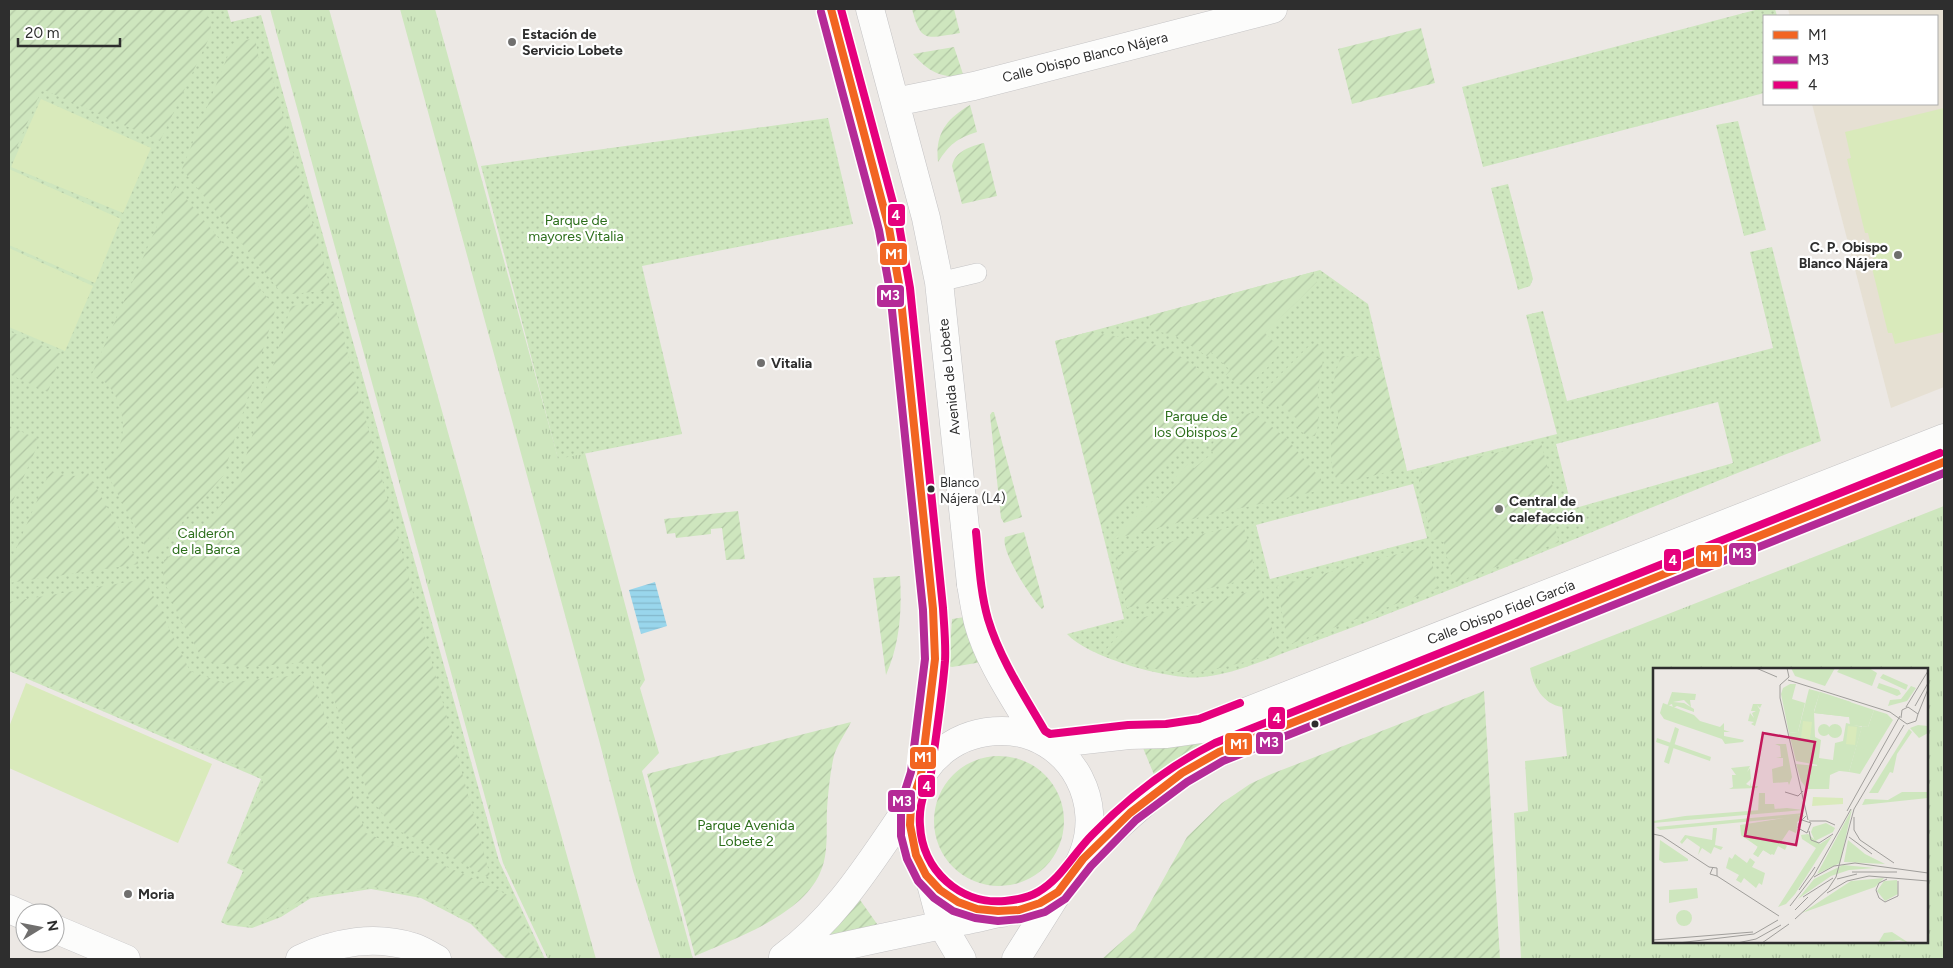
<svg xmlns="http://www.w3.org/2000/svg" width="1953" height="968" viewBox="0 0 1953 968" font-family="Figtree,sans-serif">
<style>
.education{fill:#e6e0d3}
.grass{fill:url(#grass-tufts);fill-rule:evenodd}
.park{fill:url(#park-dots);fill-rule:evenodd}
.garden{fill:url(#garden-furrows)}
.pitch{fill:#d9eabb}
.water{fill:url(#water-rules)}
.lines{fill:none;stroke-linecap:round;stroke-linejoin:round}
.service-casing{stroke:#c5c4c5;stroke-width:20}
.minor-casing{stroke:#c5c4c5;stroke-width:29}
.secondary-casing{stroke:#c5c4c5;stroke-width:29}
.service{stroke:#fcfcfb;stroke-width:19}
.minor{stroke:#fcfcfb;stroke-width:28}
.secondary{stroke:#fcfcfb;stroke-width:28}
.bus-1-casing{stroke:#fff;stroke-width:11}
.bus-2-casing{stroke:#fff;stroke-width:11}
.bus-3-casing{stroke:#fff;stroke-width:11}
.bus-1{stroke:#f26522;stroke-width:8}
.bus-2{stroke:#b52b97;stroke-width:8}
.bus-3{stroke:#e5007d;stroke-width:8}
.poi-dot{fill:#706f6e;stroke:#fff;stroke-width:2}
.bus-dot{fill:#2e2e2e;stroke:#fff;stroke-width:2}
.labels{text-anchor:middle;stroke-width:4.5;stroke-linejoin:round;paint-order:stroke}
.bus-label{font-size:13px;fill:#2e2e2e;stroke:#fff;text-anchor:start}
.poi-label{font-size:14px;font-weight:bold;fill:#2e2e2e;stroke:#fff;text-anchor:start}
.street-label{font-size:14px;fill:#2e2e2e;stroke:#fff}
.park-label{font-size:14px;fill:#2c6e1b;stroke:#fff}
.inset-road{fill:none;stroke:#a09e9b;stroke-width:1}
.view{fill:#c2185b;fill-opacity:0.15;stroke:#c2185b;stroke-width:2.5}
.inset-edge{fill:none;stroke:#2e2e2e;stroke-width:2.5}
.line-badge{stroke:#fff;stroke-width:2}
.badge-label{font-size:14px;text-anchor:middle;font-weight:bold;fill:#fff}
</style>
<defs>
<pattern id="grass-tufts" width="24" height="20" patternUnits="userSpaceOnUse" patternTransform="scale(1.25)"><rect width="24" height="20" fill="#cee6be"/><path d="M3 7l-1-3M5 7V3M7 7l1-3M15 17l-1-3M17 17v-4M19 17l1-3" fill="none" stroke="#b1c6a4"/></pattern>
<pattern id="park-dots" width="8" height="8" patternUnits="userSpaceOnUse" patternTransform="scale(1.25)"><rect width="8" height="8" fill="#cee6be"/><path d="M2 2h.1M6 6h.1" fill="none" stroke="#b1c6a4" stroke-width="1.8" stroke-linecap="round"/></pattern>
<pattern id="garden-furrows" width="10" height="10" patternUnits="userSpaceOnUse" patternTransform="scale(1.25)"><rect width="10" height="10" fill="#cee6be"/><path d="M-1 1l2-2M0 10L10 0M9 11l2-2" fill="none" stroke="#b1c6a4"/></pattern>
<pattern id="water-rules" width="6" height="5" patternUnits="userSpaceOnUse" patternTransform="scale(1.25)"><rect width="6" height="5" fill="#99d6ec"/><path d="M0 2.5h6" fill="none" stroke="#84b8cb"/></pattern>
</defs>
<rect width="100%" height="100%" fill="#ece8e4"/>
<path class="education" d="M1788 9H1944V387L1891 408 1812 104H1937V16H1790Z"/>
<path class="grass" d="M270 9H329L596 959H548L503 863Z
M400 9H435L558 458 585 453 645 680 640 688 659 753 642 771 693 959H661L633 871 599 740Z
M1944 506V959H1521L1514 813 1528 811 1525 761 1567 756 1562 707C1543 704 1533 686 1530 668ZM1654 669H1927V942H1654Z"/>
<path class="park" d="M9 9H227L231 22 261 15 499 861 545 959H506L471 924 421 898 371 889 311 898 281 917 252 928 227 925 221 922 243 871 227 863 261 779 9 671Z
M1759 9H1775L1777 16H1764V93L1483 167 1462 87Z
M828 118 853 224 642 266 682 434 558 459 481 166Z
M1738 121 1766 230 1744 236 1716 125Z
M1508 184 1533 279 1530 286 1518 290 1491 188Z
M1772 247 1821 441C1670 497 1523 563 1372 620 1342 631 1311 643 1281 654 1255 664 1231 674 1203 677 1171 681 1089 658 1067 634L1124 619 1055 341 1320 270 1368 304 1407 471 1557 434 1526 315 1543 311 1567 401 1773 348 1750 252ZM1718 402 1733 463 1572 509 1556 444ZM1413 484 1427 538 1270 579 1256 525Z"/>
<path class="garden" d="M9 9H206L212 32 160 141 42 89 9 165Z
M912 9H954L960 33C927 38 921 44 912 9Z
M1421 28 1435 83 1352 104 1338 49Z
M255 38 259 59 267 58 331 290 283 295 182 169 233 43Z
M954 47 964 77C939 77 929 72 913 54Z
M970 105 977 132C956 139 950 144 938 162 935 134 946 119 970 105Z
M984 143 997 196 962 204 952 166C955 151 971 146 984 143Z
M175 185 276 308 223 476 151 558 102 464C106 460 114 456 117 451 129 431 122 394 102 380 99 378 94 377 91 376Z
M1313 272 1317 282 1265 333 1283 351C1274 359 1254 385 1243 385 1237 385 1231 378 1226 375L1230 370 1211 352 1207 356 1174 335 1155 331 1150 326 1149 320 1152 315Z
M334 303 491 879 422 841 394 829 369 796 320 661 249 667 209 662 199 653 179 617 163 578 164 560 196 536 238 483 291 306Z
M9 331 61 354 48 392 9 374Z
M1089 332C1109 336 1129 337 1147 342 1170 348 1193 363 1211 379 1219 385 1229 393 1231 402L1102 528 1055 341Z
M1317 343 1322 348C1325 365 1319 376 1318 392 1317 406 1321 423 1315 436 1306 437 1302 433 1297 426L1299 421 1279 403 1275 410 1263 403 1259 396 1308 347Z
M1341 356 1380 358 1406 467 1341 484C1329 474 1331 451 1331 436L1338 435V411L1330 409 1335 375Z
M992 412H994L1022 517 1004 523 1001 518 990 415Z
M1250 413 1256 414 1287 439 1321 479V488L1313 492 1201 517 1113 539 1157 497 1161 500 1180 482 1175 478 1188 464 1194 468 1213 453 1209 448C1220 435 1232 418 1250 413Z
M9 426 40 440 9 510Z
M1541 443 1559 510 1551 513 1559 542 1457 582 1452 580 1444 543 1439 539 1433 540 1419 491V478C1422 475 1421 472 1423 469Z
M50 471C63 476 75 478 88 473L139 564 9 583V565Z
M738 511 745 559 726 560 722 528 711 529V534L676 538 675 533 667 534 664 519Z
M1243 524 1257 577 1127 608 1115 556Z
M1024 532 1043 601 1044 607 1042 609C1031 598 1000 551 1005 537Z
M1428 546 1438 588 1288 645 1277 586Z
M900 576C902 611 900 643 886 675L873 578Z
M145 579 190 671 224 683 310 674 366 833 466 875 512 897 542 959H507L473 922 425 896 374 887 311 894 280 913 251 925 230 924 223 920 245 870 230 862 265 777 9 669V602Z
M1257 590 1262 591 1278 650 1276 653C1248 661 1220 670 1190 672 1164 674 1128 663 1103 653L1132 620Z
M965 617 982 662 952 667 949 666V662L952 619Z
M1484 691 1500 959H1102L1135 930 1187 837 1222 803 1250 784 1269 775Z
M851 722C846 733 835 747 833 760 830 775 828 793 827 809 826 830 829 854 820 873 801 916 735 938 695 956L647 774Z
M1214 732 1217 740 1155 777 1143 748V745Z
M934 821a65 65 0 1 1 130 0a65 65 0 1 1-130 0Z
M858 897 882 931 831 943 827 932Z"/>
<path class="pitch" d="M41 99 151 148 123 213 11 167Z
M1944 108V332L1895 344 1892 333H1888L1870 260 1874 258 1868 233H1865L1847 159 1851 158 1845 132Z
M9 169 121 219 95 283 9 245Z
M9 248 93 286 65 351 9 327Z
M26 683 212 764 178 843 9 768V727Z"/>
<path class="water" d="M655 582 667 626 641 634 629 590Z"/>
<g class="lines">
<defs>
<path id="service" d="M939 282 977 273"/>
<path id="minor" d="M831 9 889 228 900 290 931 584
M870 9 926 218 939 282 971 584
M895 102 974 86 1273 9
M930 880 942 925 962 959
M9 909 25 916
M55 929 126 959
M1016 959 1058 892"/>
<path id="secondary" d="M971 584C973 596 975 609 978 622 989 663 1017 701 1038 738
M1048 744 1129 735 1167 734 1202 729 1944 438
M921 775 935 659 931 584
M1082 860C1125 819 1166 779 1219 752L1944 462
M783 957C838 917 872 859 911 803
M300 959C335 942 375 935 413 947 421 949 429 955 437 959
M788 959C845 945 904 933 962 921 978 918 993 914 1009 911 1016 910 1025 909 1032 906 1083 885 1104 826 1079 778 1064 749 1034 731 1002 731 910 731 876 844 949 897 964 908 984 910 1002 913"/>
</defs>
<use href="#service" class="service-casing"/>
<use href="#minor" class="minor-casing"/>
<use href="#secondary" class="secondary-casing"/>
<use href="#service" class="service"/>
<use href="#minor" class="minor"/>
<use href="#secondary" class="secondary"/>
<defs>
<path id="bus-1" d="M831 9 889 228 900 290 933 609 935 659 921 775 911 805 910 825 916 855 926 875 940 890 958 902 977 909 998 911 1019 910 1040 903 1058 892 1083 859 1130 813 1182 773 1219 752 1944 462"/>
<path id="bus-2" d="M821 12 879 230 890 291 923 610 925 659 911 772 901 803V836L907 859 918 881 934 898 953 911 975 918 998 921 1021 919 1045 912 1065 899 1091 866 1136 820 1187 782 1223 761 1944 473"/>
<path id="bus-3" d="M841 9 899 225 910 288 943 608C944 625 946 644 945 661 942 698 936 736 931 773 930 780 927 785 925 791 921 802 919 813 920 825 922 870 960 905 1005 901 1016 900 1028 898 1038 892 1061 879 1073 854 1092 835 1128 798 1169 766 1215 743L1940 453
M976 532C979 561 980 591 988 619 1000 659 1024 695 1045 731L1050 734 1128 725 1166 724 1199 719 1240 703"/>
</defs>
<use href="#bus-1" class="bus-1-casing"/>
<use href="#bus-2" class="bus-2-casing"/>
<use href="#bus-3" class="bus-3-casing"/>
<use href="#bus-1" class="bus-1"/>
<use href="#bus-2" class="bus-2"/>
<use href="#bus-3" class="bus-3"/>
</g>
<g class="poi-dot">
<circle cx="512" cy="42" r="5"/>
<circle cx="1898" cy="255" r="5"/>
<circle cx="761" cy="363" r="5"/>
<circle cx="1499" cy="509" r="5"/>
<circle cx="128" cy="894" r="5"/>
</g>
<g class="bus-dot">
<circle cx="931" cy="489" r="4.5"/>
<circle cx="1315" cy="724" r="4.5"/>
</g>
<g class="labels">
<g class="bus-label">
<text x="940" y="487">Blanco<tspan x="940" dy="16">Nájera (L4)</tspan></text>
</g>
<g class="poi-label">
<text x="522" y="39">Estación de<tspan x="522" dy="16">Servicio Lobete</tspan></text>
<text x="1888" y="252" text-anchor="end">C. P. Obispo<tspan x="1888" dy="16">Blanco Nájera</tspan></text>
<text x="771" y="368">Vitalia</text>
<text x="1509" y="506">Central de<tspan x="1509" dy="16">calefacción</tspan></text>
<text x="138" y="899">Moria</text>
</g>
<g class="street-label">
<text transform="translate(1085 57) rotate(-14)" y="5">Calle Obispo Blanco Nájera</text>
<text transform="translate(949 377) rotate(-96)" y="5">Avenida de Lobete</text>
<text transform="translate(1501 612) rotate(-21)" y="5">Calle Obispo Fidel García</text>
</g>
<g class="park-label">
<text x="576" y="225">Parque de<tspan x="576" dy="16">mayores Vitalia</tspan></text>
<text x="1196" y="421">Parque de<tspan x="1196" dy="16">los Obispos 2</tspan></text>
<text x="206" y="538">Calderón<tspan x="206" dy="16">de la Barca</tspan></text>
<text x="746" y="830">Parque Avenida<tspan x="746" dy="16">Lobete 2</tspan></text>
</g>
</g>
<g transform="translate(1653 668)">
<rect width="275" height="275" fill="#ece8e4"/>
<path d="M187 0H216L224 5 219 18 184 4ZM156 21 167 24 161 43 162 69 168 72 165 97 143 93 136 65 145 64ZM221 42 234 46 240 52 207 106 196 104 209 58 215 59ZM249 124H275V130L209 137 212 131 235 132ZM134 140 150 142 0 155V153L32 148ZM151 145 143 149 7 162 3 159Z" fill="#cee6be"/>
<path d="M167 24 221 42 215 59 197 57 196 49 161 45ZM4 70 58 89 57 93 3 74Z" fill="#cee6be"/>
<path d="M10 35 41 47 47 53 67 59 71 55V62L77 64H71V68L91 72 90 74 72 76 69 71 11 51 7 45ZM265 57 275 58V65L266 70 257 60ZM22 59 26 61 16 96 11 94ZM256 61 259 64 244 86 240 105 237 104 225 125H216ZM122 76H133L139 109 136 117 135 114 120 115 119 101 130 98V90H123L128 89 127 78ZM106 125H112V136H121L122 143 105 144ZM151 147 144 154 143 165 136 162 128 174 134 178 132 182 125 178 121 187 110 182 105 189 100 186 105 179 88 167 87 157ZM60 160H64L62 177 70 179 68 182 61 179 58 186 49 180 45 187 47 179 34 170 29 176 27 174 32 167 59 172ZM155 166 167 176 179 168 142 226 133 236 125 239 163 180 149 171 148 167ZM7 172 35 191V193L11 195 6 192ZM82 186 94 195 97 190 102 194 99 199 112 205 109 217 106 215 103 220 91 210 88 215 83 212 86 207 73 200 76 189 79 191ZM44 220 45 230 16 235V222ZM239 264 256 275 246 272 225 275 231 265Z" fill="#cee6be"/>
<path d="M138 0H182L172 18 142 8ZM230 6 255 17 253 22 227 10ZM226 15 246 22 248 26 244 28 224 20ZM137 16H143L139 31 152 35 145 64 136 65 128 26 130 20ZM258 18 263 20 254 33 235 38 237 32 248 31ZM19 24 43 26 42 32H37L38 39 31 32 20 34 31 35 41 41V44L24 38 20 40 19 36 14 38ZM167 24 198 34 196 49 161 45ZM100 36H109L107 40 104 37 107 42 102 58 98 56 101 54 95 53 97 45 101 50 99 45 103 43H98ZM193 55 209 59 196 104 178 102 186 103 177 107 176 121H154L148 113 143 96 164 98 166 90 180 92 182 75 190 73ZM165 62a6 6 0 1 1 12 0a6 6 0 1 1-12 0ZM175 63a7 7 0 1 1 14 0a7 7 0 1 1-14 0ZM97 98 94 104 97 100 98 111 93 116 97 118 98 113V118H105L104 120 76 121 80 119 79 107H83L78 100ZM199 141 187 195 164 206ZM151 147 144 154 143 165 136 161 127 174 133 180 124 174V166L129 164 130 161 113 167 104 160 108 157 103 160 97 156ZM173 155 182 160 180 164 162 173 158 164 160 159ZM96 157 101 161 98 167 108 173 113 169 103 186 116 170 132 181 125 177 118 187 110 182 105 189 101 186 105 178 88 167V158ZM195 172 212 186 232 196 191 194ZM190 197 222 200 196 202 178 208 145 231 161 211ZM231 210 222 219 149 245 198 213ZM244 212 245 226 232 233 224 223 231 213ZM23 250a8 8 0 1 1 16 0a8 8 0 1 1-16 0Z" fill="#cee6be"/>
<path d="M150 53 159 54 157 71 148 70ZM195 58 204 59 202 77 193 76ZM160 129 190 130V136L159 138Z" fill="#d9eabb"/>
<path class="inset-road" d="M103 0 124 9M134 0 136 9 127 17V30L155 152M135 12 237 44 254 56 263 53 265 46 255 39 249 42 248 50M262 38 275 15M253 39 275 3M265 46 275 21M132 124 145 128 150 123M194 143 247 48M201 149V162L207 172 241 195M149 152 158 155 154 165 145 160 146 155 153 148M156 153H173L182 157M156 163 158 172 166 175 180 166M0 166 9 168 56 199 64 200V208L57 206 60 199M196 169 219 186M199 204H244M64 208 126 248M161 209 181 198 202 195 275 205M184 211 204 206M234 211 226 215 223 222 226 230 232 234 245 228V213M146 222 162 199M174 225 194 213 216 208 275 213M150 229 180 210M137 238 161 207 198 141M142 242 155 229M142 251 175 221 183 209 201 141 251 57M0 272 100 264M25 275 101 266 125 252M84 275 103 271 128 257M109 275 136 256"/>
<path class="view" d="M110 65 162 74 143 177 92 168Z"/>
<rect width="275" height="275" class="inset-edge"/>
</g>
<g class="line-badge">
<rect x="887" y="203" width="19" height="24" rx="5" fill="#e5007d"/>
<rect x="879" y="242" width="29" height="24" rx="5" fill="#f26522"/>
<rect x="876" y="284" width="29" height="24" rx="5" fill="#b52b97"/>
<rect x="1728" y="542" width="29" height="24" rx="5" fill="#b52b97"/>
<rect x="1695" y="544" width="28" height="24" rx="5" fill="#f26522"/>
<rect x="1663" y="548" width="19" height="24" rx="5" fill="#e5007d"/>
<rect x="1267" y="706" width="19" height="24" rx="5" fill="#e5007d"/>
<rect x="1255" y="731" width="29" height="24" rx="5" fill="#b52b97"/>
<rect x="1224" y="732" width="29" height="24" rx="5" fill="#f26522"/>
<rect x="909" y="746" width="28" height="24" rx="5" fill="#f26522"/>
<rect x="917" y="774" width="19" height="24" rx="5" fill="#e5007d"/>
<rect x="887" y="789" width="29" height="24" rx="5" fill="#b52b97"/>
</g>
<g class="badge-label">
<text x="896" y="220">4</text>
<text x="894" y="259">M1</text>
<text x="890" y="300">M3</text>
<text x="1742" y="558">M3</text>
<text x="1709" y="561">M1</text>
<text x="1673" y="565">4</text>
<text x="1277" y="723">4</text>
<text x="1269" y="747">M3</text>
<text x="1239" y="749">M1</text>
<text x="923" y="762">M1</text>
<text x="927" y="791">4</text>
<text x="902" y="806">M3</text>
</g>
<rect width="1953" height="968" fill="none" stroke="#2e2e2e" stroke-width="20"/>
<rect x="1763" y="15" width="175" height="90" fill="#ffffff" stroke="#ababab"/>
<rect x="1773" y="31" width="25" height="8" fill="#f26522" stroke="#ababab"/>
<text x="1808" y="40" font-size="15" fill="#2e2e2e">M1</text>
<rect x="1773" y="56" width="25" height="8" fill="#b52b97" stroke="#ababab"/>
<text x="1808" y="65" font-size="15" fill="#2e2e2e">M3</text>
<rect x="1773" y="81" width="25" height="8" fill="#e5007d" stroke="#ababab"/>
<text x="1808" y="90" font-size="15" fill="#2e2e2e">4</text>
<g transform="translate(40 928) rotate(80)"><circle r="24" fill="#ffffff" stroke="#ababab"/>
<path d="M0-4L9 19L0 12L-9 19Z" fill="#706f6e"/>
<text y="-8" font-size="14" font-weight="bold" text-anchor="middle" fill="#2e2e2e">N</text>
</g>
<path d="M18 38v8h102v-8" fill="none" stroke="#2e2e2e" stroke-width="2.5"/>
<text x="25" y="38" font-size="15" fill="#2e2e2e" stroke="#ffffff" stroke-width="4" paint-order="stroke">20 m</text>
</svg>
